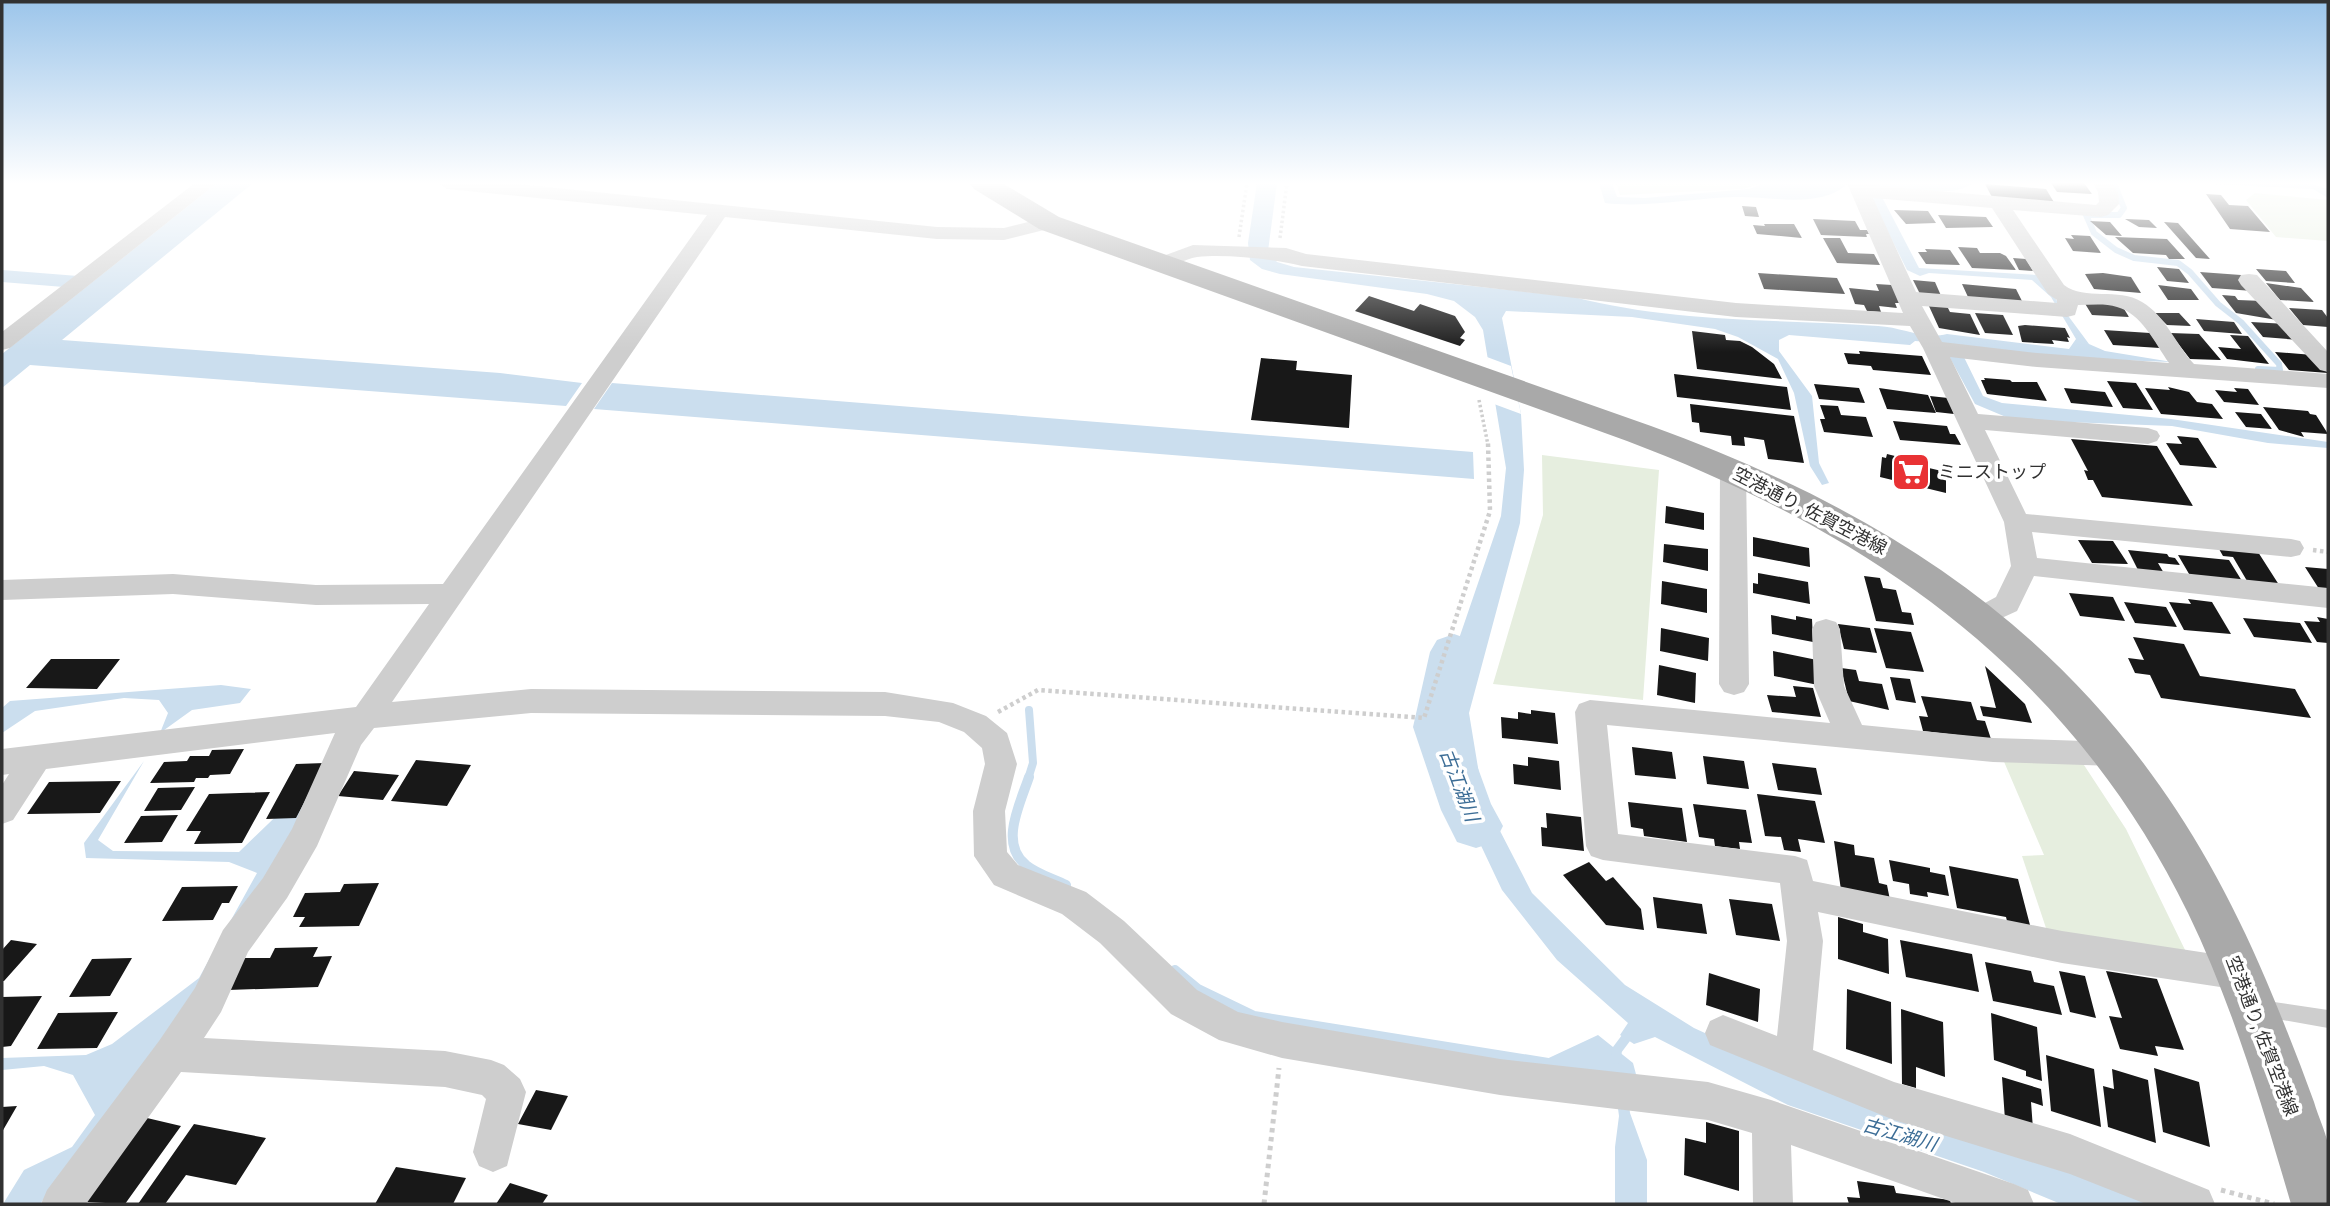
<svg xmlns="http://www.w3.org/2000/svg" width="2330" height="1206" viewBox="0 0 2330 1206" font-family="Commissioner,'Noto Sans JP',sans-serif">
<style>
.green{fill:#e6eedf}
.water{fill:#cbdeee}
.pier{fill:#fff}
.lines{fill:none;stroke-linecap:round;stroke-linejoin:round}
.stream-far2{stroke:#cbdeee;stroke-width:6}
.stream-far1{stroke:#cbdeee;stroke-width:8}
.stream{stroke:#cbdeee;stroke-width:10}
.river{fill:#cbdeee;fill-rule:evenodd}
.building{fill:#181818}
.path-far2{stroke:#cecece;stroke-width:3.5;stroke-dasharray:2.5 2.5;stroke-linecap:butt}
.path-far1{stroke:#cecece;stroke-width:4.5;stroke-dasharray:3.5 3.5;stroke-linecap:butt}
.path{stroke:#cecece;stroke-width:5;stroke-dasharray:4.5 4.5;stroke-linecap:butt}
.service{fill:#cecece;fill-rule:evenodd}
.minor{fill:#cecece;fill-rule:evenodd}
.primary{fill:#a9a9a9;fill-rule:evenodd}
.labels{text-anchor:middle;stroke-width:7;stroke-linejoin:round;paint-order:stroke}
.poi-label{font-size:18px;fill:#313131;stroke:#fff;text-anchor:start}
.street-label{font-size:18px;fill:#313131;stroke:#fff}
.water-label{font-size:19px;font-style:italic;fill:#3c6d96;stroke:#fff}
</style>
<rect width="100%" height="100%" fill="#fff"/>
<path class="green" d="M1616 183H1765L1742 189 1620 195Z
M2255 193 2328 200V241L2276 237 2246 200Z
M1542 455 1659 470 1643 700 1493 684 1543 515Z
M2002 757 2082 762 2126 829 2188 956 2047 931 2022 856 2044 855Z"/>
<path class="water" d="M217 183H253L62 340 500 373 582 383 566 406 30 365 2 388V354Z
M1257 183H1277L1268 251 1277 262 1294 267 1574 297C1674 323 1776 319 1878 326 1902 327 1923 340 1947 334L2069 349 2076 339 2051 297 2032 280 1929 273 1920 276 1907 270 1872 200 1876 196 1867 186 1846 185C1819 209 1769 196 1735 197 1692 198 1649 208 1605 203L1599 183H1612L1617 197 1645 198 1749 189 1765 183H1973C1953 199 1907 187 1882 189L1883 199 1919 268 2038 275 2089 344 2105 351 2172 362 2089 359 1959 347 1983 396 2002 403 2171 419 2328 442V448L2268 443 2172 426 2041 421 2006 417 1975 404 1942 343 1915 341 1910 345 1789 335 1779 340V351L1812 396 1819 463 1829 483 1822 485 1810 466 1794 393 1778 359 1738 337 1715 329 1632 317 1506 311 1502 318 1521 414 1524 470 1520 523 1469 713 1483 798 1532 893 1625 985 1694 1028 1853 1101 2023 1151 2149 1204H2061L1984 1172 1788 1105 1655 1037 1634 1044 1620 1035 1628 1023 1557 960 1502 890 1458 797 1439 697 1501 516 1506 468 1483 330 1475 317 1454 301 1427 294 1280 274 1262 269 1250 260 1248 243Z
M2191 183 2312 184 2327 189 2328 198 2313 189Z
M2 270 78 276 64 287 2 282Z
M612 383 1473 452 1474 479 594 409Z
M221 685 251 689 240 703 192 710 160 733 168 713 159 700 124 698 35 711 2 733V708L10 701Z
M144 761 98 840 113 851 239 852 323 771 272 878 195 999 40 1204H3L24 1170 72 1147 95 1115 73 1075 44 1066 2 1070V1058L86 1055 112 1044 199 978 257 873 229 862 86 858 84 843Z
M1598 1035 1633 1063 1637 1078 1626 1081 1630 1113 1647 1160V1204H1615V1147L1619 1116 1614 1078 1538 1063Z"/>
<path class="pier" d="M1487 357 1511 366 1521 414 1494 404Z"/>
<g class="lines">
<path class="stream-far2" d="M2114 183 2124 208 2119 215H2086L2094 233 2116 250 2134 258 2178 263 2190 272 2218 304 2241 322 2279 364 2280 370 2258 369"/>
<path class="stream-far1" d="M1028 779 1033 763 1029 710"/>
<path class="stream" d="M1029 777C1020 804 999 844 1026 865 1037 874 1054 879 1066 885
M1175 970 1198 989 1254 1016 1548 1063
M1616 1059 1617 1050 1629 1034"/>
<path class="river" d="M1454 634 1471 640 1478 652 1463 727 1491 804 1503 826 1495 842 1476 848 1457 842 1441 810 1413 727 1430 652 1437 640Z"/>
</g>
<path class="building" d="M2051 183H2084L2092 194 2057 192Z
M1985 184 2046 189 2055 204 1993 199Z
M2206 194 2221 195 2229 205 2248 206 2270 232 2230 229Z
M1742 206 1756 207 1759 217 1745 216Z
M1894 210 1928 211 1936 223 1906 224Z
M1938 215 1986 217 1993 227 1946 228Z
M1813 219 1855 221 1860 230H1867L1869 234H1866L1867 237 1821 235Z
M2125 219 2149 220 2157 228 2139 227Z
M2090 221 2110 222 2122 236 2106 235Z
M2164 222 2178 223 2210 259 2196 258Z
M1764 224H1794L1802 238 1757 234 1753 225 1765 226Z
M2071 235 2090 236 2101 253 2073 251 2065 238 2074 239Z
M2115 237 2167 239 2185 259H2169L2166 255 2133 253Z
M1823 238H1840L1848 253 1874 254 1880 265 1837 263Z
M1958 247 1977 248 1980 253H2000L2006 256 2016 270 1972 268Z
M1925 249 1950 250 1960 265 1926 264 1918 252H1927Z
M2013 258 2026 259 2033 271 2019 270Z
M2157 267 2179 269 2189 283 2167 281Z
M2256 269 2286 271 2295 283 2266 281Z
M2200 272 2241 275 2253 291 2212 288Z
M1758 273 1837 278 1845 294 1764 289Z
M2103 273 2131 277 2141 293 2094 289 2085 274Z
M1913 280 1935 282 1942 298 1921 296Z
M2266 283 2301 288 2314 302 2280 300Z
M1876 284 1892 285 1901 303H1895L1897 308 1879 306 1881 312 1867 311 1864 305 1855 304 1849 288 1879 291Z
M1962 284 2016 289 2023 303 1968 297Z
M2158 285 2191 289 2199 300H2168Z
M2222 295 2235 296 2238 300 2263 301 2277 320 2236 313Z
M1369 296 1414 311 1420 304 1455 316 1465 332 1460 338 1465 340 1460 346 1355 311Z
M2084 302 2121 304 2129 317 2092 315Z
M1928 304 1947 306 1950 312 1970 314 1980 335 1939 328Z
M2289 308 2322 310 2328 318V327L2303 325Z
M1975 313 2003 315 2013 335 1985 333Z
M2155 313H2179L2191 326 2167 325Z
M2196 319 2234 322 2242 334 2204 331Z
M2251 322 2287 324 2299 340 2263 337Z
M2025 325 2065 328 2070 338 2067 337 2069 342 2052 340 2054 344 2022 342 2018 326Z
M2104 330 2150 333 2160 348 2113 345Z
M1692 331 1725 335 1726 340 1740 341 1752 347 1774 364 1782 379 1697 369Z
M2170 333 2199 334 2221 360 2190 359Z
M2230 335 2248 336 2269 364 2227 359 2218 347 2241 349Z
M1859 351 1922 356 1931 375 1873 370 1871 366 1848 364 1844 353 1860 354Z
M2275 352 2313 355 2328 373 2289 370Z
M1261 358 1297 361 1296 370 1352 375 1349 428 1251 420Z
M1674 374 1787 387 1791 410 1677 397Z
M1984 378 2010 380 2012 382H2037L2047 401 1987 394 1981 380H1985Z
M2107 381 2136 383 2153 410 2123 408Z
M1814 384 1859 388 1865 403 1819 399Z
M2168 387 2189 392 2197 402 2212 404 2223 419 2161 414 2145 388 2170 390Z
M1879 388 1928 395 1936 413 1887 409Z
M2064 388 2105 392 2113 407 2071 403Z
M2234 388 2248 389 2259 405 2224 402 2215 390 2237 392Z
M1930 396 1948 398 1954 414 1936 412Z
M1690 404 1794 416 1804 463 1768 459 1764 440 1744 437 1745 446 1732 445 1731 436 1700 432 1699 423 1692 422Z
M1820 405 1838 406 1841 415 1866 417 1873 437 1824 432 1820 419H1825Z
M2263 407 2308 411 2310 414 2316 415 2328 434 2301 432 2304 437 2279 430Z
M2235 412 2261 414 2272 429 2246 427Z
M1893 421 1947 426 1950 434H1955L1961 445 1900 440Z
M2177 436 2198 438 2217 468 2180 465 2166 443 2182 444Z
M2071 439 2157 446 2193 506 2102 497 2093 480H2088L2084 470 2088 471Z
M1887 454 1899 457V461L1946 472V493L1880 477 1882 457 1886 458Z
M1666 506 1704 513V530L1665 523Z
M1753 537 1809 548 1810 567 1753 556Z
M2078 540 2113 541 2128 564 2092 563Z
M1664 544 1708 549V571L1663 562Z
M2219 549 2258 552 2281 588 2250 586 2233 557 2223 556Z
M2128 550 2167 554 2169 557 2175 558 2180 565 2158 563 2165 575 2139 572Z
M2178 555 2229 560 2242 581 2192 579Z
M2305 567 2328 569V592H2321Z
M1758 573 1808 582 1810 604 1753 593V583L1758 584Z
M1864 576 1880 578 1883 588 1896 590 1902 612 1911 613 1914 625 1876 621Z
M1662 581 1707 589V613L1661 604Z
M2069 593 2113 597 2125 621 2080 616Z
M2188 599 2212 602 2231 634 2184 630 2169 602 2191 604Z
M2124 602 2166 607 2177 627 2135 623Z
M1771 615 1796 620V616L1812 619 1813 642 1772 634Z
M2317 617 2328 619V643L2317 642 2304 621 2320 622Z
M2243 618 2300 623 2312 643 2254 637Z
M1838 624 1870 628 1877 653 1844 649Z
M1661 628 1709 638 1708 661 1660 651Z
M1874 628 1911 632 1924 672 1886 668Z
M2133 637 2184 644 2200 676 2295 689 2311 718 2161 698 2150 675 2135 673 2128 658 2144 660Z
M1773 651 1817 660 1818 685 1774 676Z
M51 659H120L97 689 26 688Z
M1659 665 1696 673 1695 703 1657 695Z
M1985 666 2025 704 2032 723 1983 716 1980 706 1996 708Z
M1841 668 1856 670 1859 681 1882 684 1889 710 1849 701Z
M1890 677 1910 679 1916 703 1896 700Z
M1793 686 1813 688 1821 717 1772 712 1767 695 1796 697Z
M1921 696 1971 702 1977 720 1985 721 1991 739 1923 731 1919 716 1928 717Z
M1531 710 1555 713 1558 744 1502 738 1501 717 1518 719V712L1531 714Z
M1632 747 1672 752 1676 779 1635 775Z
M244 749 230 774 210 775 208 778H196L194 782 150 783 164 762 187 761 190 756H209L212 750Z
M1703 756 1744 761 1749 789 1707 784Z
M1528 757 1559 761 1561 790 1514 784 1513 764 1528 766Z
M416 760 471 765 447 806 391 801Z
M325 763 296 818 266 819 296 764Z
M1772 763 1816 768 1822 795 1778 790Z
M354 771 399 775 383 800 338 796Z
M121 781 100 813 27 814 49 782Z
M195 787 181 810 144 811 158 788Z
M270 792 242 843 194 844 201 831H186L209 794Z
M1757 794 1815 801 1825 843 1798 839 1801 852 1784 850 1781 837 1765 836Z
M1628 802 1682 808 1687 842 1644 836 1643 829 1631 827Z
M1693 804 1746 810 1752 843 1739 842 1740 849 1715 846 1714 839 1699 837Z
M1546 813 1581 817 1584 851 1542 846 1541 827 1547 828Z
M178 815 162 842 124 843 141 816Z
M1834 841 1854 845 1855 855 1874 858 1879 883 1887 885 1890 900 1841 890Z
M1889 860 1930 868V872L1945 875 1949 896 1927 892 1928 897 1910 894 1909 884 1893 881Z
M1589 862 1606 881 1613 877 1641 909 1644 930 1606 925 1563 875Z
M1949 866 2018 879 2031 929 2008 925 2006 917 1957 908Z
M379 883 359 926 299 927 305 917H293L305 893 340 892 344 884Z
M238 886 229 903H222L213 920 162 921 182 887Z
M1653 897 1702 904 1707 934 1657 928Z
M1729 899 1772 904 1780 941 1736 935Z
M1838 917 1863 924V932L1888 939 1889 974 1838 959Z
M11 940 37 944 4 981H2V950Z
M1900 940 1972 954 1979 992 1906 977Z
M318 947 313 957 332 956 318 987 228 990 244 958H270L275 948Z
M132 958 110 996 69 997 92 959Z
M1985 962 2031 971 2034 982 2054 986 2062 1015 1993 1001Z
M2059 971 2085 976 2096 1018 2070 1012Z
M2106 971 2157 979 2184 1050 2155 1046 2158 1056 2120 1049 2109 1016 2122 1018Z
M1709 973 1760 989 1758 1022 1706 1005Z
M1847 989 1891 1002 1892 1064 1846 1049Z
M42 996 11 1046 2 1047V997Z
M1901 1009 1943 1022 1945 1077 1916 1067V1088L1902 1084Z
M118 1012 97 1048 37 1049 58 1013Z
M1991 1013 2037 1027 2042 1081 2026 1076V1071L1994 1060Z
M2046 1055 2094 1069 2101 1127 2051 1111Z
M2154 1068 2199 1082 2210 1147 2163 1132Z
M2112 1069 2148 1080 2156 1143 2108 1127 2103 1086 2114 1089Z
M2002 1077 2041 1089 2043 1106 2031 1102 2033 1129 2005 1120Z
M536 1090 568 1096 551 1130 518 1124Z
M17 1106 2 1132V1107Z
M147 1118 181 1126 125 1204 86 1202Z
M1706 1122 1739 1131V1191L1684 1175 1685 1138 1706 1143Z
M194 1124 266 1138 236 1185 186 1175 165 1204H138Z
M396 1167 466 1178 453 1204H375Z
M1857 1181 1894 1186 1896 1193 1950 1200 1951 1204H1849L1847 1197 1860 1198Z
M510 1183 548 1195 542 1204H496Z"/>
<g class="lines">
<path class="path-far2" d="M1239 237 1247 183
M1280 238 1287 183
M1479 400 1488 445"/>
<path class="path-far1" d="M2313 550 2328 552
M998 712 1038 690 1424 718 1490 511 1488 443"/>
<path class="path" d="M2221 1190 2274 1204
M1264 1204 1279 1068"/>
<path class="service" d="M2260 1000 2328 1010V1028L2254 1015 2251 1009 2254 1003Z"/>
<path class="minor" d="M195 183H217L10 348 2 350V332Z
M438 183H507L937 227 1004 228 1049 217 1056 219 1059 223 1056 227 1004 240 937 239 725 217 392 702 531 689 885 692 953 703 986 716 1007 733 1017 764 1005 811 1007 852 1018 865 1086 892 1124 921 1197 990 1238 1012 1282 1022 1500 1059 1708 1082 1771 1100 2014 1184 2028 1190 2034 1204H1958L1791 1145 1793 1204H1753L1752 1133 1708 1120 1500 1095 1282 1058 1219 1040 1171 1014 1100 943 1062 914 994 885 974 856 973 811 985 764 982 748 964 732 939 722 885 716 531 713 374 728 361 745 317 846 287 898 248 952 221 1012 204 1038 445 1051 491 1060 504 1065 520 1079 526 1092 507 1166 493 1172 479 1166 473 1152 486 1099 482 1095 445 1087 181 1072 86 1204H41L47 1190 159 1041 195 988 223 930 263 878 292 829 335 733 46 769 13 820 2 824V785L9 774 2 775V749L356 707 429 604 316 605 173 594 2 600V580L173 574 316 585 443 584 707 215 447 189Z
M1847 183 2096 205 2099 202 2098 192 2093 183H2112L2118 192 2119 204 2108 215 2101 217 2013 210 2064 285C2085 301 2118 287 2142 302 2166 316 2176 345 2194 364L2328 374V388L2037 367 1950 357 1978 414 2148 428 2157 431 2160 436 2157 441 2148 444 1985 430 2026 514 2291 539 2300 541 2304 548 2300 555 2291 557 2032 532 2037 558 2328 588V608L2034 576 2017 611 1982 627 1972 624 1968 617 1972 610 1996 597 2011 566 2004 522 1923 348 1910 326 1736 317 1302 266C1273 259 1227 254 1197 257 1182 259 1170 271 1155 267L1152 263 1155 259 1193 245 1286 248 1306 254 1736 303 1903 313ZM1873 198 1992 208 2048 294 2057 300V303L1916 292ZM2078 305C2091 305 2105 303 2117 307 2141 313 2155 343 2169 363L2037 353 1942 342 1922 306 2067 317 2075 315Z
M2249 274 2257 275 2328 352V372L2320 370 2241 285 2238 280 2241 275Z
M1733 462 1742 464 1746 470 1749 684 1744 692 1734 695 1724 692 1719 684 1720 470 1724 464Z
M1826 619 1836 622 1840 629 1844 686 1862 725 1993 738 2114 742 2125 745 2130 754 2125 763 2114 766 1993 762 1607 725 1618 834 1795 856 1807 860 1813 881 2062 931 2240 958 2253 962 2258 974 2253 986 2240 990 2062 963 1818 912 1823 941 1813 1050 1894 1082 2070 1134 2209 1190 2215 1204H2146L2070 1174 1894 1120 1710 1045 1705 1033 1710 1021 1723 1015 1777 1036 1787 941 1780 883 1603 860 1591 856 1586 846 1575 712 1579 704 1590 700 1830 723 1814 686 1812 629 1816 622Z"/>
<path class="primary" d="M970 183H1002L1059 217 1651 426C1945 533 2142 686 2266 980 2283 1020 2299 1061 2314 1102 2318 1116 2325 1130 2328 1144 2330 1162 2328 1185 2328 1204H2291C2262 1105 2233 1006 2188 913 2070 671 1873 534 1627 441L1039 229 974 189Z"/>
</g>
<linearGradient id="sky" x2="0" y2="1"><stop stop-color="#9cc5ea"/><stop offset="0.52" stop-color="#fff"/><stop offset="1" stop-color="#fff" stop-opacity="0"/></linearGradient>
<rect width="2330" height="352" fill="url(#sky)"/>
<defs>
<symbol id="supermarket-square" viewBox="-11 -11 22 22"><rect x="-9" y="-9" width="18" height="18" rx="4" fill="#e93234" stroke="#fff"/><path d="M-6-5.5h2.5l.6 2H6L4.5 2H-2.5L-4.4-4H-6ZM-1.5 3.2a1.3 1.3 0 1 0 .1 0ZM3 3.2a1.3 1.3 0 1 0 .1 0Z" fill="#fff"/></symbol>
</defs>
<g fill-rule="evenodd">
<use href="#supermarket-square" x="1889" y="450" width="44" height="44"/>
</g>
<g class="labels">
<g class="poi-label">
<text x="1938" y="478">ミニストップ</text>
</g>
<g class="street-label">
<text transform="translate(1810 511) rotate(27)" y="6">空港通り, 佐賀空港線</text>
<text transform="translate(2262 1036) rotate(69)" y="6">空港通り, 佐賀空港線</text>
</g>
<g class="water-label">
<text transform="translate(1460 785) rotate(69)" y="7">古江湖川</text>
<text transform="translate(1900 1134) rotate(16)" y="7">古江湖川</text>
</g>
</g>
<rect width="2330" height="1206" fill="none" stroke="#313131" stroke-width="7"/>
</svg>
